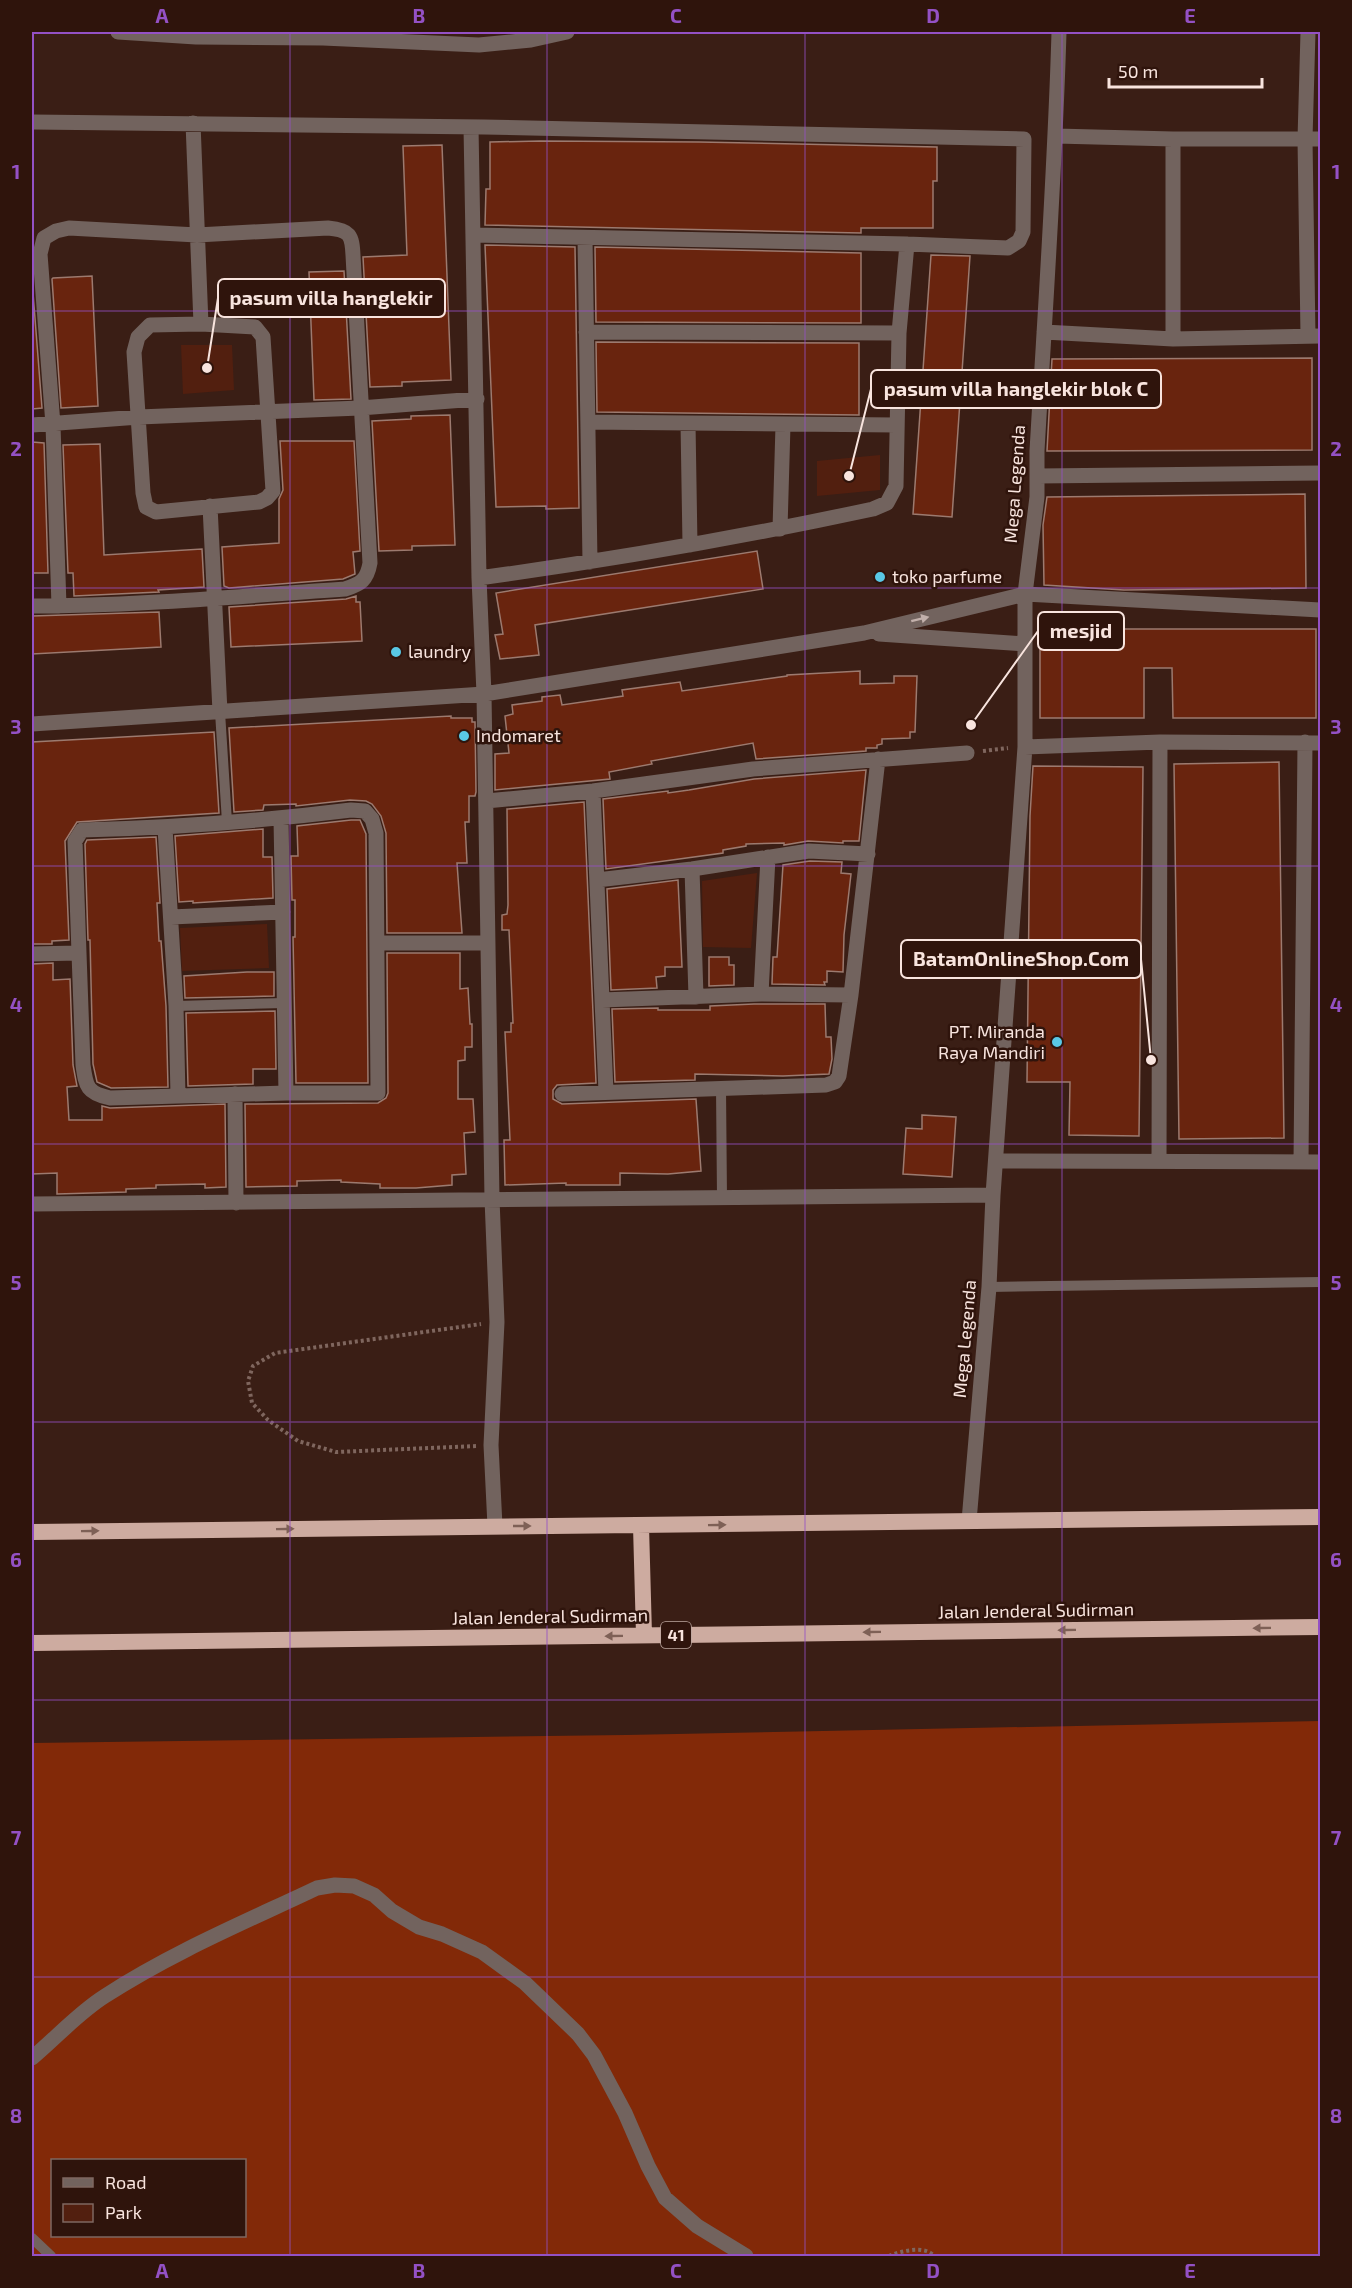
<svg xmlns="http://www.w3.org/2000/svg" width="1352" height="2288" viewBox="0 0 1352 2288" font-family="'Exo 2',sans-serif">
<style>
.green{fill:#521f0f}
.forest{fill:#822908;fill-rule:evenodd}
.building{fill:#69240e;stroke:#9c7a6f;stroke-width:1.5}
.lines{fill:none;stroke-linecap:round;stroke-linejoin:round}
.path{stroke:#7f665e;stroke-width:4;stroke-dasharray:3 3;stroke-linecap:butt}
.service{stroke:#72635e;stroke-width:10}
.minor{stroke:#72635e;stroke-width:15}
.trunk{stroke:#cdaba0;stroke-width:16}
.oneway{fill:#c2b0ab}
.oneway2{fill:#7e6056}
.grid{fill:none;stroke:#9451c5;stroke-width:1.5;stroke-opacity:0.55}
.poi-dot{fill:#59c8e5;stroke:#2f140c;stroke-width:2}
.labels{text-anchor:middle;stroke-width:5;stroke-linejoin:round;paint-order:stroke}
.shield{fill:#2f140c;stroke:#bca69f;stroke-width:1.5}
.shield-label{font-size:16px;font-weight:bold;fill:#f8e4de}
.street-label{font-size:18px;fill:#f8e4de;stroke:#2f140c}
.poi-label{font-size:18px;fill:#f8e4de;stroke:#2f140c;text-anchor:start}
.leader{fill:none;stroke:#f8e4de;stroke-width:2}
.callout-dot{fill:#f8e4de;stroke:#2f140c;stroke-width:2}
.callout{fill:#2f140c;stroke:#f8e4de;stroke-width:2}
.callout-label{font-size:20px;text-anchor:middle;font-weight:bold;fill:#f8e4de}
.neatline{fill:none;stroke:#9451c5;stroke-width:2}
.grid-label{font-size:20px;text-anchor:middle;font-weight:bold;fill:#9451c5}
</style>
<rect width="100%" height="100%" fill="#3a1e15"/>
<path class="green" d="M181 345H232L234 390 183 394Z
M880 455V490L817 496V461Z
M757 873 751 948 703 947 702 881Z
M267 924 269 968 182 971 180 928Z"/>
<path class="forest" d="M1320 1721V2256H32V1743L626 1735ZM52 2160H244V2236H52Z"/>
<path class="building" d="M540 141 699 142 937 147V181H933V228H861V233L485 225 486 189H490V142Z
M442 145 451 380 402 382V386L370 387 363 257 407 255 403 146Z
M485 245 575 247 579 508 546 509V506L496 507Z
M595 247 861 253V323L596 322Z
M931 255 970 256 952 517 913 514Z
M344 271 351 399 314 400 309 272Z
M92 276 98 406 61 408 52 279 53 278Z
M32 280 42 408 32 409Z
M596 342 859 343V415L597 412Z
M1312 358V450L1047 451 1052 359Z
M450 415 455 545 412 546V550L379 551 372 421 411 419V416Z
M280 441H354L360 551 353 552 355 574 343 579 229 588 224 586 222 547 279 543V499L283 490Z
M32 442 44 443 48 573H32Z
M100 444 104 555 202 549 204 587 158 590 159 592 74 596 73 573H68L63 445Z
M1305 494 1306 588 1124 590 1044 585 1043 525 1047 497Z
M757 551 763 589 535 625 539 655 500 659 495 635 503 634 496 593Z
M356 596V602H360L362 641 231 647 229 607 346 599Z
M159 612 161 647 32 654V616Z
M1040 629H1316V718H1173L1172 668H1144V718H1040Z
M860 671V684L894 683V676H917L915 732H910V738L882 739V744L877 745V748H866V751L756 759 753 743 651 761 652 764 609 772 610 779 495 790V754L509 753 505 716 513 714 512 705 542 701V697L560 695 562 705 623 696 622 690 680 682 682 691 787 676V675Z
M451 716V718H472V722H475L476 792 475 796H469V822H465L467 863H457L462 933H387L386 833 381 816 372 804 366 801 350 800 296 806V804L264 805 263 810 234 812 229 728Z
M214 732 219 813 77 822 65 841 69 940 52 941V944H32V742Z
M1279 762 1284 1138 1179 1139 1174 764Z
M1033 766 1143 767 1139 1136 1069 1135 1070 1082H1027L1030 816Z
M866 770 859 841H843V843L808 841 784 845V843L746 844V846L723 850V853L606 869 603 799 668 791V793L689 790 754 779Z
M584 802 596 1083 557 1085 553 1090V1099L562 1104 696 1099 701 1171 668 1174 620 1173V1185H566V1183L505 1185 504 1140H510L505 1032H511V1023H513L509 930H502V915L507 914 508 905 507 809Z
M351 820H360L366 834 368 1083H296L293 937H295V900H292L291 856H298L297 826Z
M263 829V857H272L273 898 193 903V901L179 902 175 836Z
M156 837 160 903H157L159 941H161L166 1006 168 1087 111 1088 97 1082 93 1064 90 940H88L85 844 87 840Z
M810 861 842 862 841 873 851 874 844 935 843 972 827 971V982H824L825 985 772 984 773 957H777L783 865Z
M678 880 682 967H665V976L656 977 657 988 611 990 607 889Z
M387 953H460V989L468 988 470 1024H472V1047H465V1060L458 1061V1099H473L475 1132 464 1133 466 1174 452 1175V1185L416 1188H380V1184L341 1182V1180L297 1181V1186L246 1187 245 1104 378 1103 386 1098 388 1093Z
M709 957H729V965H734V985L709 986Z
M53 963V980L70 979 73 1065 77 1086 67 1087 69 1120H102V1106L110 1108 225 1104 226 1187 205 1188V1184L156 1185V1188L126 1189V1192L57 1194V1173L32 1174V964Z
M247 972H274V996L185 998 184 976Z
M754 1004H825L826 1037H831L832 1059 829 1074 783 1076 695 1074V1080L615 1082 612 1009 658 1008V1010H710V1006Z
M275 1011 276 1069H253V1084L188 1086 186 1013Z
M922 1115 956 1117 952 1177 903 1174 906 1128 922 1129Z"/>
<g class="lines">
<path class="path" d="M983 751 1008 748
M476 1446 336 1452 298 1441 268 1420 252 1403 248 1381 253 1366 275 1353 481 1324
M889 2256C901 2251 925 2245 934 2256"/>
<path class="service" d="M220 712 227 822
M176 1006 284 1003
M721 1088 722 1198
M989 1287 1320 1282
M32 2238 51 2256"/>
<path class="minor" d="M118 32 196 37 323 38 479 45 531 40 567 32
M1308 32 1305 139 1308 336
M32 122 484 127 1024 139 1023 232 1019 241 1008 248 907 244 474 235
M193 123 201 324
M471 127 479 578 484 694 492 1199 497 1322 491 1445 495 1526
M1056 136 1173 139H1320
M1173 139V339
M585 238 590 562
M201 324 255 327 263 337 273 491 267 498 259 502 156 512 146 507 143 493 134 352 138 337 150 325Z
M586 332 899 333
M1044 332 1173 339 1320 336
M588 422 897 425
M688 423 690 545
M32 425 139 417 360 408 477 399
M1038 476 1320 473
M210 506 220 712
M780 529 783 425
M479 578C611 560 743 537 873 509L887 503 896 486 899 333 907 244
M32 606C136 606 241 596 345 589 361 584 367 580 370 563L353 255C352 235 350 230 328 228L197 235 69 228 56 231 44 238 40 254 53 425 59 606
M879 634 1025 644
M32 724 484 694 864 633 1025 594 1320 610
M1025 747 1160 742 1320 743
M593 791 606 1092
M486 801 593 791 753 769 967 753
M351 810 365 811 372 819 376 833 378 1093H286L110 1098C87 1093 86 1087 83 1065L75 841 82 830C172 828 262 821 351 810Z
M281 819 286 1093
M165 828 176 1006 178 1096
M692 869 696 997
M597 880 692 869 809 851 868 854
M171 917 283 912
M377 943H488
M32 954 78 953
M761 994 768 857
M602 1000 761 994 851 995
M235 1094 236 1203
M562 1094 826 1085 835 1082 839 1076 851 995 878 759
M996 1161 1320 1162
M1159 1161 1160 742
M1301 1162 1305 742
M32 1204 993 1195
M969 1521 989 1287 993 1195 1025 747V594L1037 497V451C1045 311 1055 172 1059 32
M32 2058C56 2038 78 2013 105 1996 171 1953 245 1922 317 1888L335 1885 354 1886 374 1895 392 1911 419 1927 442 1934 482 1952 525 1983 578 2034 594 2055 625 2113 648 2166 665 2198 697 2226 746 2256"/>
<path class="trunk" d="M641 1526 644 1635
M32 1532 1320 1517
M32 1643 1320 1627"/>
</g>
<defs><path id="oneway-solid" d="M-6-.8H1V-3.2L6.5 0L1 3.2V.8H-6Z" transform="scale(1.5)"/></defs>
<use class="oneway" href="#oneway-solid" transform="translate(920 619) rotate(-14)"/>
<g class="oneway2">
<use href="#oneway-solid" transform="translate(717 1525) rotate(-1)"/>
<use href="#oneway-solid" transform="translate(522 1526)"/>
<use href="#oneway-solid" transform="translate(285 1529) rotate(-1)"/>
<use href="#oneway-solid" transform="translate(90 1531) rotate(-1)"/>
<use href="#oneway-solid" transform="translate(1262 1628) rotate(179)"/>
<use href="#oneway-solid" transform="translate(1067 1630) rotate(179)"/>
<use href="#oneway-solid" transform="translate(872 1632) rotate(179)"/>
<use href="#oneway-solid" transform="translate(614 1636) rotate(179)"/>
</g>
<path class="grid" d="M290 32V2256M547 32V2256M805 32V2256M1062 32V2256M32 311H1320M32 588H1320M32 866H1320M32 1144H1320M32 1422H1320M32 1700H1320M32 1977H1320"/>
<g class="poi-dot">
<circle cx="880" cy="577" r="6"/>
<circle cx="396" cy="652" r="6"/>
<circle cx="464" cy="736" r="6"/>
<circle cx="1057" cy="1042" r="6"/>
</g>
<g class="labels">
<rect class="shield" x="661" y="1622" width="30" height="26" rx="4.5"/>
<g class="shield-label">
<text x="676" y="1641">41</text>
</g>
<g class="street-label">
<text transform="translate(1015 484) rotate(-86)" y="6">Mega Legenda</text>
<text transform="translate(965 1339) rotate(-85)" y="6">Mega Legenda</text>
<text transform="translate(1036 1611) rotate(-1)" y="6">Jalan Jenderal Sudirman</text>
<text transform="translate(550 1617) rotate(-1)" y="6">Jalan Jenderal Sudirman</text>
</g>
<g class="poi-label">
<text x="892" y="583">toko parfume</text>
<text x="408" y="658">laundry</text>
<text x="476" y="742">Indomaret</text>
<text x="1045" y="1038" text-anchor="end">PT. Miranda<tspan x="1045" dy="21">Raya Mandiri</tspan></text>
</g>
</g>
<path class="leader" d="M207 368L218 298M849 476L871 389M971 725L1038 631M1151 1060L1141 959"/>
<g class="callout-dot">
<circle cx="207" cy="368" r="6"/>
<circle cx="849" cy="476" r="6"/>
<circle cx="971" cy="725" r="6"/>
<circle cx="1151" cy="1060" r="6"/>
</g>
<g class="callout">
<rect x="218" y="279" width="227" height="38" rx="6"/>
<rect x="871" y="370" width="290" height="38" rx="6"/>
<rect x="1038" y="612" width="86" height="38" rx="6"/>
<rect x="901" y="940" width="240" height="38" rx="6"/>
</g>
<g class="callout-label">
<text x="331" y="305">pasum villa hanglekir</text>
<text x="1016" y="396">pasum villa hanglekir blok C</text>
<text x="1081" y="638">mesjid</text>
<text x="1021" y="966">BatamOnlineShop.Com</text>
</g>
<rect width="1352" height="2288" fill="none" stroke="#2f140c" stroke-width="66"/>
<rect x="51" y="2159" width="195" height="78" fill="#2f140c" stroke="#7f6760" stroke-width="1.5"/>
<rect x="63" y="2178" width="30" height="9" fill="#72635e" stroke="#7f6760" stroke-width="1.5"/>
<text x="105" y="2189" font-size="18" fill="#f8e4de">Road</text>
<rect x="63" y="2204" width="30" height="18" fill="#521f0f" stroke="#7f6760" stroke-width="1.5"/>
<text x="105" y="2219" font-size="18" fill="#f8e4de">Park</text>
<path d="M1109 78v9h153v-9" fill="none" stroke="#f8e4de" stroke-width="3"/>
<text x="1118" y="78" font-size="18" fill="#f8e4de" stroke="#2f140c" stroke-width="4.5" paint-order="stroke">50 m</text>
<rect x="33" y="33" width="1286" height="2222" class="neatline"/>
<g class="grid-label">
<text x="162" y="23">A</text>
<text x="419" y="23">B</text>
<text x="676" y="23">C</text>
<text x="933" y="23">D</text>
<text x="1190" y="23">E</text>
<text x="16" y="179">1</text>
<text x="1336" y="179">1</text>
<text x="16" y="456">2</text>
<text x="1336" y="456">2</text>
<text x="16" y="734">3</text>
<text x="1336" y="734">3</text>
<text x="16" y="1012">4</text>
<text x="1336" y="1012">4</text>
<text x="16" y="1290">5</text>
<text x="1336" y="1290">5</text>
<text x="16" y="1567">6</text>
<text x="1336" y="1567">6</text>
<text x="16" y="1845">7</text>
<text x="1336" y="1845">7</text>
<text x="16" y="2123">8</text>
<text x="1336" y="2123">8</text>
<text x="162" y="2278">A</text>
<text x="419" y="2278">B</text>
<text x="676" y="2278">C</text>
<text x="933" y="2278">D</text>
<text x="1190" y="2278">E</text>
</g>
</svg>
